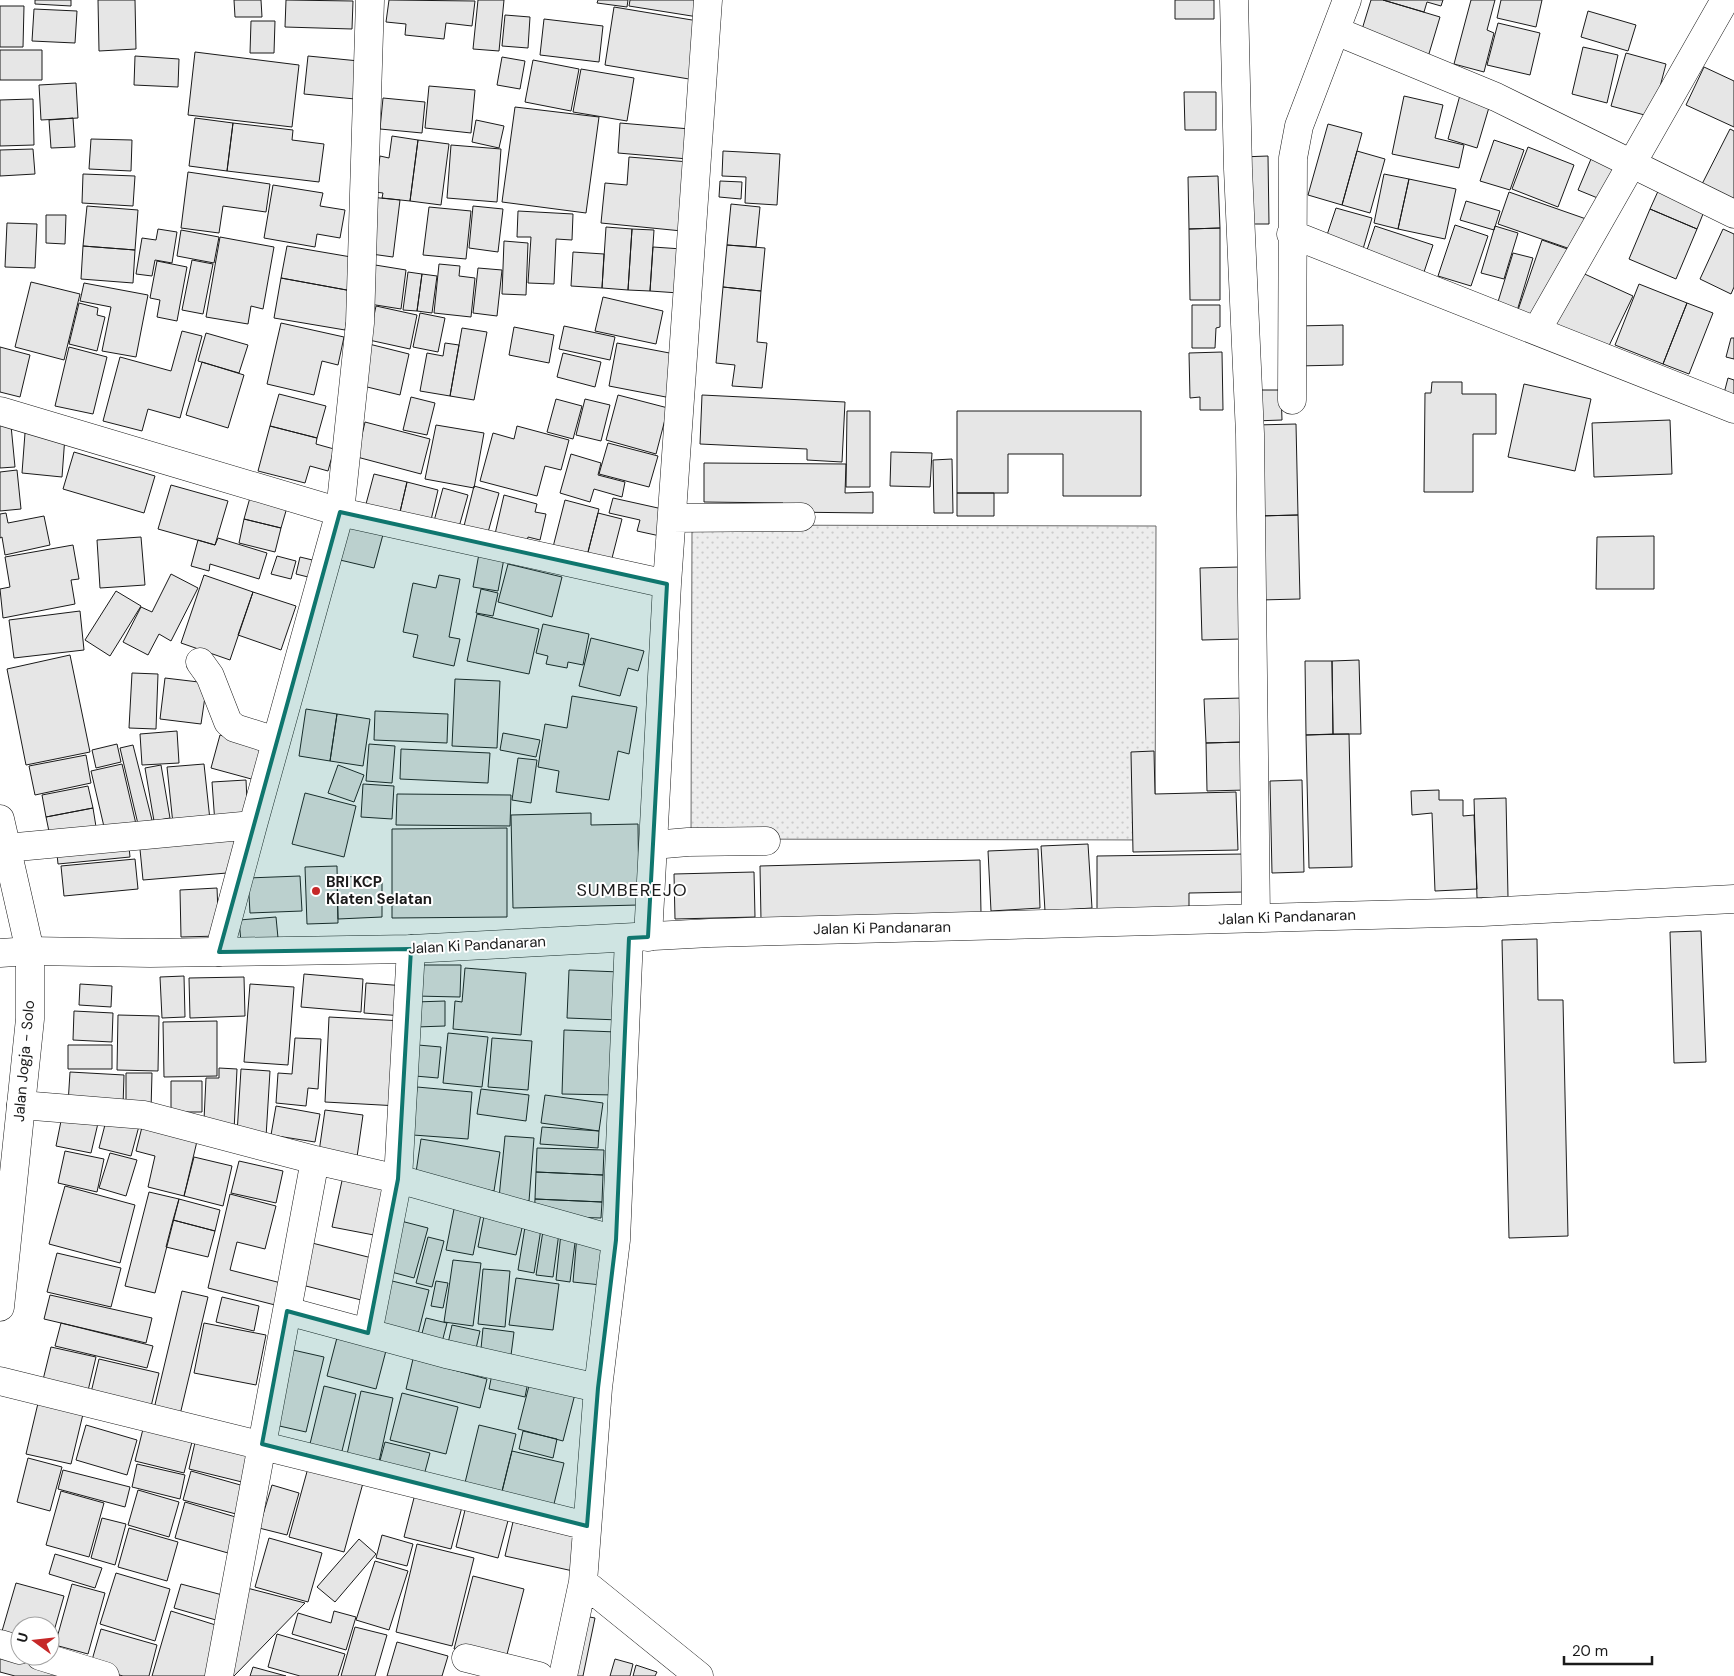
<svg xmlns="http://www.w3.org/2000/svg" width="1734" height="1676" viewBox="0 0 1734 1676" font-family="'DM Sans',sans-serif">
<style>
.grass{fill:url(#grass-dots);stroke:#6a6a6a}
.building{fill:#e6e6e6;stroke:#1a1a1a}
.lines{fill:none;stroke-linecap:round;stroke-linejoin:round}
.minor-casing{stroke:#1a1a1a;stroke-width:29}
.major-casing{stroke:#1a1a1a;stroke-width:29}
.highway-casing{stroke:#1a1a1a;stroke-width:29}
.minor{stroke:#fff;stroke-width:28}
.major{stroke:#fff;stroke-width:28}
.highway{stroke:#fff;stroke-width:28}
.marked{fill:#0f766e;fill-opacity:0.2;stroke:#0f766e;stroke-width:4;stroke-linejoin:round}
.poi-dot{fill:#c62828;stroke:#fff;stroke-width:2}
.labels{text-anchor:middle;stroke-width:4;stroke-linejoin:round;paint-order:stroke}
.poi-label{font-size:15px;font-weight:bold;fill:#1a1a1a;stroke:#fff;text-anchor:start}
.street-label{font-size:15px;fill:#1a1a1a;stroke:#fff}
.quarter-label{font-size:18px;letter-spacing:1px;fill:#1a1a1a;stroke:#fff}
</style>
<defs>
<pattern id="grass-dots" width="8" height="8" patternUnits="userSpaceOnUse" patternTransform="scale(1.25)"><rect width="8" height="8" fill="#ededed"/><path d="M2 2h.1M6 6h.1" fill="none" stroke="#cbcbcb" stroke-width="1.8" stroke-linecap="round"/></pattern>
</defs>
<rect width="100%" height="100%" fill="#fff"/>
<path class="grass" d="M692 525 1156 526 1155 840 691 839Z"/>
<path class="building" d="M35 0H71V6L35 4Z
M98 0H135L136 49 99 51Z
M234 0H261L262 17H235Z
M286 0 353 1 352 29 285 27Z
M389 0 475 1 472 26 446 23 444 39 405 35 406 24 386 22Z
M478 0H504L499 51 473 49Z
M598 0H628L627 7 597 3Z
M630 0H700L698 17 629 6Z
M1175 0H1214V19H1175Z
M1371 0H1383L1440 17 1428 57 1360 36Z
M1383 0H1443L1441 6 1427 2 1424 12Z
M1471 0H1495L1487 30 1494 33 1484 72 1454 64Z
M1501 0H1542L1536 27 1497 18Z
M0 6H24L23 47H0Z
M614 7 704 22 695 80 605 65Z
M34 9 77 11 75 43 32 41Z
M1588 11 1636 25 1628 51 1581 37Z
M505 15 530 17 528 48 502 46Z
M544 19 603 26 599 62 540 55Z
M251 21H275L274 53H250Z
M1498 23 1540 33 1530 75 1487 65Z
M1583 47 1618 55 1607 103 1572 94Z
M0 50H42V80H0Z
M195 52 299 65 292 127 188 115Z
M1626 53 1666 64 1652 117 1611 106Z
M135 56 179 59 178 87 134 85Z
M308 56 359 61 355 99 304 94Z
M502 57 525 61 520 89 497 85Z
M533 60 579 69 571 111 525 102Z
M1704 67 1734 81V127L1686 105Z
M581 69 634 78 627 121 573 112Z
M76 83 78 118 41 120 39 85Z
M429 86 475 90 471 133 425 128Z
M1184 92H1216V130H1185Z
M1460 95 1490 104 1477 148 1448 139Z
M1404 96 1443 105 1435 138 1464 145 1459 168 1392 154Z
M383 98 425 102 422 133 380 129Z
M33 99 34 145 0 146V100Z
M515 107 599 117 586 213 502 202Z
M73 118 75 147 51 148 49 120Z
M195 118 233 123 227 171 189 166Z
M476 120 504 126 499 148 472 142Z
M233 123 293 130 292 140 324 144 319 182 227 171Z
M620 123 690 129 688 159 618 153Z
M1328 124 1362 133 1342 205 1308 195Z
M1730 129 1734 131V207L1699 190Z
M392 136 418 140 410 201 382 198 383 193 375 192 380 156 389 158Z
M91 139 132 140 131 171 89 169Z
M418 140 449 144 441 205 410 201Z
M1494 140 1524 150 1510 190 1480 181Z
M451 145 501 149 497 202 447 198Z
M1528 147 1574 165 1558 207 1512 189Z
M33 149 35 174 0 176V150Z
M723 151 780 154 777 205 745 203 746 177 722 176Z
M1357 151 1385 159 1370 213 1342 205Z
M1268 156 1269 224H1242L1241 157Z
M629 157 689 162 682 231 601 223 605 183 627 185Z
M1591 159 1617 170 1605 201 1578 190Z
M188 172 270 184 266 212 223 206 219 233 181 228Z
M83 174 135 176 133 206 82 203Z
M1384 174 1409 179 1398 229 1374 223Z
M1218 176 1220 228 1189 229 1188 177Z
M1409 179 1456 189 1445 239 1398 229Z
M720 181 742 182 741 199 719 197Z
M273 185 323 193 320 206 345 210 340 238 317 234 315 247 264 238Z
M1659 189 1705 209 1697 229 1650 209Z
M1509 192 1589 220 1579 252 1498 224Z
M370 197 400 200 393 257 364 253Z
M1466 201 1500 211 1494 230 1460 220Z
M731 204 760 207 756 247 727 245Z
M87 206 138 210 135 250 83 246Z
M473 206 503 209 498 252 469 248Z
M429 207 471 211 466 259 423 255Z
M1336 208 1372 218 1363 249 1326 238Z
M1650 209 1697 229 1676 279 1629 259Z
M518 211 573 214 572 240 556 239 554 284 528 283 531 237H517Z
M46 215H66L65 244 46 243Z
M7 223 37 224 35 268 5 267Z
M1455 225 1488 236 1471 286 1438 276Z
M1375 226 1433 245 1423 275 1365 256Z
M1495 226 1518 233 1504 279 1481 273Z
M606 227 632 229 628 290 602 288Z
M1220 228V300H1190L1189 229Z
M158 229 177 232 172 263 155 260 152 276 136 274 142 238 156 240Z
M632 229 654 230 650 291 628 290Z
M1723 229 1734 234V287L1731 294 1700 279Z
M181 230 219 237 214 263 177 256Z
M220 237 274 247 263 309 251 306 248 324 206 317Z
M1542 240 1573 251 1541 319 1518 310Z
M504 241 528 243 526 295 502 294Z
M727 245 765 248 761 291 723 287Z
M83 246 135 250 133 283 81 279Z
M287 246 357 258 352 291 281 278Z
M653 247 682 249 679 293 650 291Z
M573 252 604 254 602 288 571 286Z
M1513 253 1533 258 1517 311 1497 305Z
M192 260 213 264 203 314 182 310Z
M157 261 187 267 177 321 157 317 160 300 150 298Z
M369 264 406 270 401 309 363 303Z
M439 264 460 266 459 276 475 278 471 317 434 313Z
M478 268 502 270 497 316 473 313Z
M1578 271 1633 296 1605 354 1551 329Z
M408 272 422 274 417 311 403 310Z
M422 274 437 276 432 313 417 311Z
M281 278 352 291 345 330 274 318Z
M31 282 80 294 64 360 15 347Z
M84 283 148 295 136 357 102 351 111 307 80 301Z
M1639 284 1687 303 1663 364 1615 345Z
M723 287 761 291 757 342 767 343 762 388 732 386 735 365 716 363Z
M603 297 663 311 656 344 595 331Z
M79 303 98 308 97 315 105 317 97 351 69 344Z
M1687 303 1713 313 1689 374 1663 364Z
M1192 305H1220V327L1216 328 1215 348H1192Z
M376 306 417 315 410 349 369 340Z
M420 313 445 318 438 352 413 347Z
M281 323 344 337 338 365 322 361 314 395 267 384Z
M1343 325V365L1297 366V326Z
M564 326 615 337 610 360 559 349Z
M514 327 554 335 549 363 509 355Z
M462 328 487 332 474 400 450 396Z
M182 331 202 336 180 418 148 409 142 431 103 421 120 357 171 371Z
M206 333 248 345 239 373 198 361Z
M1731 338H1734V359L1726 357Z
M445 343 459 345 450 396 420 391 427 353 443 356Z
M617 343 680 355 671 398 609 386Z
M369 344 409 354 400 395 359 385Z
M0 347 30 355 20 397 0 392Z
M69 347 107 357 93 414 55 406Z
M1222 352 1223 410H1200V397L1190 398 1189 353Z
M563 353 601 362 595 387 557 377Z
M202 362 244 375 228 428 186 415Z
M1728 378 1734 380V403L1722 401Z
M1432 382H1462V394H1496V434H1473V492H1424L1425 393H1431Z
M1524 384 1591 399 1575 471 1508 457Z
M1254 390H1281L1282 420 1254 421Z
M279 394 326 406 317 438 270 426Z
M618 395 668 408 656 454 606 440Z
M702 395 845 402 842 462 807 460V449L700 444Z
M411 397 435 403 427 435 403 430Z
M556 399 582 406 573 439 547 432Z
M585 399 610 405 601 441 576 435Z
M847 411H870V487H846Z
M957 411H1141V496H1063V454H1008V493H957Z
M10 415 15 467 0 468V416Z
M1670 420 1672 474 1594 477 1592 423Z
M365 422 430 439 421 474 357 457Z
M1296 424 1298 515 1258 516 1256 425Z
M436 425 484 433 474 488 425 479Z
M270 426 317 438 316 444 334 449 328 471 310 466 305 483 258 471Z
M517 426 569 440 561 470 545 466 537 496 480 481 493 433 514 439Z
M25 433 65 436 62 477 22 473Z
M608 443 658 456 649 487 599 474Z
M74 452 155 476 144 513 63 489Z
M891 452 932 453 930 487 890 486Z
M571 454 601 463 598 475 625 482 622 497 594 489 590 502 560 493Z
M952 459 953 513H934L933 460Z
M704 463 846 464 845 493 873 492V513L783 512V503L704 502Z
M17 470 21 509 0 511V472Z
M374 474 407 482 400 512 366 504Z
M407 482 438 490 431 520 400 512Z
M171 485 228 501 215 545 158 529Z
M474 486 499 493 487 536 463 530Z
M443 488 468 495 459 527 434 521Z
M957 493H994V516H957Z
M251 494 288 504 281 528 244 519Z
M504 495 537 504 535 512 546 514 540 540 528 537 526 547 495 534Z
M613 498 667 510 660 536 637 531 640 520 609 513Z
M565 500 599 509 587 556 553 547Z
M6 513 8 523 44 516 50 545 5 555 2 537 0 538V514Z
M598 513 622 519 611 562 587 556Z
M1298 515 1300 599 1260 600 1258 516Z
M350 518 385 527 374 568 340 560Z
M244 519 281 528 275 552 239 543Z
M1654 536V589H1596L1597 537Z
M141 537 145 585 100 588 97 540Z
M218 538 267 553 259 579 210 564 209 571 191 566 198 540 215 545Z
M73 545 79 579 71 580 75 604 3 618 0 589 10 587 5 557Z
M480 548 505 553 498 591 473 587Z
M277 556 296 561 291 579 271 574Z
M300 557 325 563 320 580 296 574Z
M508 564 562 577 552 617 498 602Z
M1239 567 1241 639 1202 640 1200 568Z
M171 574 198 588 171 641 159 634 148 655 123 642 141 607 152 612Z
M204 575 253 592 230 660 181 643Z
M439 575 460 579 449 637 460 639 454 666 413 657 418 635 403 632 413 583 436 588Z
M481 589 498 593 493 616 476 613Z
M116 591 141 606 110 656 85 640Z
M253 592 296 606 281 650 238 635Z
M80 611 84 650 14 658 9 620Z
M477 614 539 629 529 674 467 661Z
M543 624 589 634 583 665 568 662 567 668 546 664 548 656 536 653Z
M591 638 644 651 638 671 628 668 620 696 579 686Z
M70 655 90 752 26 765 7 669Z
M1359 660 1361 734H1333L1332 661Z
M1305 661H1332L1333 734 1306 735Z
M132 673 158 674 156 729 129 728Z
M165 678 207 683 201 724 160 719Z
M455 679 500 681 497 748 452 746Z
M572 696 637 707 629 754 618 751 609 800 556 792 559 771 538 767 545 724 567 728Z
M1243 698 1244 742 1206 743 1204 699Z
M306 709 337 714 330 761 299 756Z
M375 711 448 714 447 743 374 740Z
M337 714 370 719 363 766 330 761Z
M177 731 179 763 142 765 140 734Z
M503 733 540 740 536 757 500 750Z
M1349 734 1352 867 1309 868 1306 735Z
M220 735 263 747 255 780 211 768Z
M1244 742 1246 790 1207 791 1206 743Z
M117 744 121 762 96 768 92 750Z
M369 744 395 746 392 783 366 781Z
M133 745 152 820 138 824 120 748Z
M401 749 490 753 488 783 400 779Z
M1154 751 1155 794 1236 792 1238 850 1133 852 1131 752Z
M86 755 91 783 35 795 29 766Z
M518 758 537 760 531 803 512 800Z
M122 764 136 824 105 831 91 771Z
M204 764 210 820 173 824 167 767Z
M161 765 170 818 154 821 145 768Z
M338 765 364 775 354 802 328 793Z
M246 780 248 822 215 824 212 782Z
M1302 780 1304 872 1272 873 1270 781Z
M363 784 394 786 392 819 361 817Z
M88 786 93 808 46 817 42 795Z
M1439 790V800H1463V816L1474 815 1477 889 1435 891 1432 813 1412 815 1411 791Z
M305 793 356 806 344 857 292 844Z
M397 794 511 795 510 826 396 825Z
M1506 798 1508 897 1477 898 1474 799Z
M93 808 97 833 51 841 46 817Z
M591 813V825L638 824 639 905 513 908 511 815Z
M507 828V917L392 918V829Z
M235 830 239 872 143 880 139 839Z
M128 837 130 857 58 864 56 844Z
M1088 844 1092 908 1045 911 1041 846Z
M1038 849 1040 908 991 911 988 851Z
M1244 854V892L1189 893V908L1097 909V856Z
M135 859 138 889 64 896 61 866Z
M980 860 981 913 761 920 760 866Z
M337 866 338 923 307 924 305 867Z
M754 872 755 917 675 919 674 874Z
M300 876 302 911 250 913 248 878Z
M382 876V917L338 919 337 877Z
M217 888 219 936 181 937 180 890Z
M276 917 278 938 241 942 239 920Z
M1701 931 1706 1062 1674 1063 1670 932Z
M1537 939 1538 1000H1563L1568 1236 1509 1238 1502 940Z
M415 965H461L460 997 415 996Z
M465 968 526 973 521 1035 453 1029 455 1001 462 1002Z
M569 970 620 972 619 1020 567 1018Z
M304 974 363 979 361 1012 301 1007Z
M184 976 185 1017 162 1018 160 977Z
M244 977 245 1016 190 1018 189 978Z
M366 983 406 986 403 1016 364 1013Z
M80 984 112 986 111 1007 79 1005Z
M250 984 294 987 288 1065 244 1062Z
M445 1001V1026L416 1027 415 1002Z
M74 1011 113 1013 112 1042 73 1040Z
M118 1015 159 1016 158 1071 117 1070Z
M329 1017 403 1021 399 1106 325 1102Z
M217 1021V1076L164 1077 163 1022Z
M564 1030 617 1032 614 1095 562 1094Z
M448 1033 488 1037 482 1087 443 1083Z
M295 1038 321 1039 318 1089 308 1088 306 1106 276 1103 278 1073 292 1074Z
M492 1038 532 1041 528 1090 488 1087Z
M68 1045H112V1069H68Z
M418 1045 441 1047 438 1078 415 1076Z
M219 1068 237 1069 234 1131 204 1120 206 1078H219Z
M241 1069 270 1071 266 1137 237 1134Z
M70 1072 124 1075 123 1106 68 1104Z
M126 1073H152L151 1110H126Z
M171 1081H202V1112H171Z
M417 1087 472 1092 468 1139 413 1135Z
M481 1089 529 1095 526 1121 477 1114Z
M545 1095 603 1103 599 1131 541 1123Z
M276 1106 320 1114 315 1142 271 1135Z
M325 1110 363 1115 356 1164 318 1159Z
M63 1111 99 1119 91 1153 56 1146Z
M107 1117 139 1126 131 1156 99 1148Z
M143 1123 198 1137 184 1196 148 1187 155 1156 136 1151Z
M542 1127 599 1131 598 1148 540 1144Z
M505 1136 534 1138 529 1201 499 1198Z
M421 1139 500 1152 494 1191 415 1179Z
M537 1148 604 1150 603 1175 536 1172Z
M65 1151 104 1159 97 1192 58 1183Z
M110 1153 137 1160 126 1196 99 1188Z
M194 1157 232 1166 223 1206 184 1196Z
M239 1161 283 1171 276 1203 231 1193Z
M536 1172 603 1175 602 1202 535 1199Z
M343 1176 389 1185 379 1236 332 1227Z
M65 1186 135 1205 120 1263 49 1244Z
M149 1192 179 1199 155 1293 125 1286Z
M230 1194 276 1206 265 1249 237 1242 230 1270 285 1284 279 1306 208 1288Z
M179 1199 220 1210 215 1231 173 1220Z
M535 1199 602 1202 601 1218 534 1216Z
M455 1204 482 1209 473 1255 446 1250Z
M485 1211 524 1219 516 1255 478 1247Z
M173 1220 215 1231 208 1257 166 1247Z
M397 1220 428 1228 414 1278 384 1270Z
M525 1227 541 1229 534 1273 518 1270Z
M543 1231 559 1233 553 1277 536 1275Z
M561 1233 576 1235 570 1282 556 1280Z
M577 1235 605 1238 601 1285 573 1282Z
M428 1237 444 1241 432 1287 416 1283Z
M308 1242 380 1260 369 1302 298 1284Z
M57 1253 121 1268 111 1307 47 1292Z
M453 1260 481 1263 473 1326 444 1322Z
M483 1269 510 1271 505 1327 478 1324Z
M516 1278 559 1284 553 1330 509 1325Z
M384 1279 429 1290 417 1338 372 1327Z
M436 1281 448 1283 443 1308 431 1306Z
M182 1291 208 1297 179 1419 153 1413Z
M50 1295 152 1318 146 1343 44 1319Z
M222 1297 259 1306 254 1331 216 1322Z
M426 1318 447 1323 441 1346 420 1341Z
M61 1323 153 1346 147 1368 55 1346Z
M204 1323 266 1335 256 1385 194 1373Z
M452 1325 480 1331 475 1353 447 1348Z
M483 1328 514 1332 510 1363 480 1359Z
M339 1330 388 1343 376 1389 327 1376Z
M51 1347 96 1357 86 1399 41 1388Z
M293 1350 324 1357 306 1432 275 1425Z
M99 1359 159 1373 149 1415 89 1401Z
M413 1359 487 1379 480 1408 406 1389Z
M493 1369 529 1377 525 1397 489 1389Z
M531 1378 576 1390 563 1441 518 1429Z
M324 1386 356 1394 341 1455 309 1448Z
M361 1391 393 1398 378 1466 346 1459Z
M402 1393 458 1407 446 1454 390 1440Z
M39 1399 84 1410 71 1464 26 1454Z
M86 1425 137 1440 127 1475 76 1460Z
M144 1425 193 1438 184 1473 135 1461Z
M479 1425 516 1434 500 1500 463 1491Z
M523 1431 557 1439 553 1458 519 1449Z
M196 1438 249 1452 242 1482 189 1469Z
M385 1442 430 1453 423 1479 378 1468Z
M512 1451 564 1463 553 1508 501 1495Z
M28 1458 62 1467 50 1511 17 1502Z
M137 1464 185 1475 180 1499 132 1487Z
M308 1468 363 1483 344 1552 289 1537Z
M63 1470 130 1487 125 1507 58 1489Z
M191 1471 244 1486 236 1514 183 1500Z
M272 1485 299 1493 287 1535 259 1528Z
M138 1490 179 1502 169 1537 128 1525Z
M61 1491 104 1503 89 1557 46 1545Z
M415 1494 462 1507 451 1549 404 1537Z
M185 1502 239 1518 228 1553 175 1538Z
M466 1506 509 1517 498 1558 456 1547Z
M102 1518 126 1524 115 1565 91 1558Z
M513 1522 581 1538 573 1571 505 1556Z
M129 1528 178 1542 167 1581 118 1567Z
M382 1535 413 1544 407 1566 376 1558Z
M269 1538 322 1553 308 1602 255 1587Z
M359 1539 376 1554 335 1602 317 1587Z
M417 1544 474 1558 452 1646 396 1632Z
M55 1554 102 1568 95 1588 49 1574Z
M375 1561 408 1571 389 1630 356 1620Z
M116 1573 170 1589 155 1641 100 1624Z
M473 1576 524 1589 505 1662 454 1649Z
M16 1583 64 1596 50 1645V1626H20V1644L0 1638Z
M72 1584 105 1593 88 1654 55 1645Z
M181 1584 230 1597 223 1622 174 1608Z
M247 1588 305 1603 234 1676H227Z
M171 1611 222 1627 208 1676H152Z
M334 1611 356 1617 346 1650 292 1634 298 1613 331 1623Z
M579 1615 595 1618 583 1676H566Z
M355 1627 387 1635 375 1676H341Z
M101 1629 157 1645 149 1676H123L90 1667Z
M277 1634 345 1654 338 1676H300L268 1667Z
M397 1642 448 1656 442 1676H387Z
M0 1650 20 1655 63 1676H15L0 1672Z
M615 1659 633 1664 630 1676H610Z
M636 1665 657 1672 655 1676H633Z
M253 1667 286 1676H250Z"/>
<g class="lines">
<defs>
<path id="minor" d="M1234 0 1238 169 1250 434 1256 917
M1336 31 1496 97 1734 214
M1291 234 1734 409
M1537 330 1725 0
M1292 400 1293 158 1299 126 1347 0
M0 411 340 512 667 584
M672 518 801 517
M200 662 210 676 228 722 235 728 276 741
M653 845 688 842 766 841
M6 848 253 825
M648 937 667 584 708 0
M629 938 616 1240 598 1388 583 1582 699 1676
M219 952 253 825 340 512 360 323 370 0
M21 1105 144 1115 315 1160 398 1179 616 1240
M287 1311 446 1354 598 1388
M368 1333 398 1179 411 949
M0 1381 587 1526
M0 1644 20 1650
M40 1656 105 1676
M466 1658 539 1676
M219 1676 315 1160
M563 1676 583 1582"/>
<path id="major" d="M0 953 30 951 150 953 411 949 710 933 1483 912 1734 899"/>
<path id="highway" d="M0 819 30 951V1019L0 1307"/>
</defs>
<use href="#minor" class="minor-casing"/>
<use href="#major" class="major-casing"/>
<use href="#highway" class="highway-casing"/>
<use href="#minor" class="minor"/>
<use href="#major" class="major"/>
<use href="#highway" class="highway"/>
</g>
<path class="marked" d="M340 512 667 584 648 937 629 938 616 1240 598 1388 587 1526 262 1444 287 1311 368 1333 398 1179 411 949 219 952Z"/>
<circle class="poi-dot" cx="316" cy="891" r="5"/>
<g class="labels">
<g class="poi-label">
<text x="326" y="887">BRI KCP<tspan x="326" dy="17">Klaten Selatan</tspan></text>
</g>
<g class="street-label">
<text transform="translate(1287 917) rotate(-2)" y="5">Jalan Ki Pandanaran</text>
<text transform="translate(882 928) rotate(-1)" y="5">Jalan Ki Pandanaran</text>
<text transform="translate(477 945) rotate(-3)" y="5">Jalan Ki Pandanaran</text>
<text transform="translate(24 1061) rotate(-85)" y="5">Jalan Jogja - Solo</text>
</g>
<g class="quarter-label">
<text x="632" y="896">SUMBEREJO</text>
</g>
</g>
<g transform="translate(35 1641) rotate(285)"><circle r="24" fill="#ffffff" stroke="#a3a3a3"/>
<path d="M0-4L9 19L0 12L-9 19Z" fill="#c62828"/>
<text y="-8" font-size="14" font-weight="bold" text-anchor="middle" fill="#1a1a1a">U</text>
</g>
<path d="M1564 1656v8h88v-8" fill="none" stroke="#1a1a1a" stroke-width="2.5"/>
<text x="1572" y="1656" font-size="15" fill="#1a1a1a" stroke="#ffffff" stroke-width="4" paint-order="stroke">20 m</text>
</svg>
